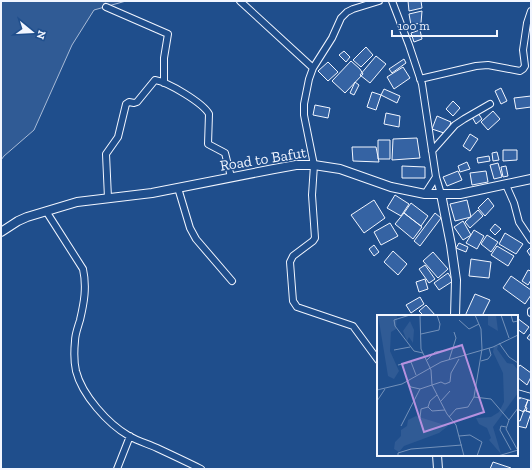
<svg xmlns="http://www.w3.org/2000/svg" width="532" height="470" viewBox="0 0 532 470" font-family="'Zilla Slab',serif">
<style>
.built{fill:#305b95;stroke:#a8bbd7}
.building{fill:#3563a3;stroke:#f2f6ff}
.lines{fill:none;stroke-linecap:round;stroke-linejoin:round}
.minor-casing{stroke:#f2f6ff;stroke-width:8}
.tertiary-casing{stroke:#f2f6ff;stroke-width:10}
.minor{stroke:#1f4e8c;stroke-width:6}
.tertiary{stroke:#1f4e8c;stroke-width:8}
.labels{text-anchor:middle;stroke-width:3;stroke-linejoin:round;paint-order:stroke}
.street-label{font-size:15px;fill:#f2f6ff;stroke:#1f4e8c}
.inset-road{fill:none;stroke:#7391ba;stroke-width:1}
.view{fill:#b691df;fill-opacity:0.15;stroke:#b691df;stroke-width:2}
.inset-edge{fill:none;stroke:#f2f6ff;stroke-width:2}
</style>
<rect width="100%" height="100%" fill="#1f4e8c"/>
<path class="built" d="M1 1H126L94 10 72 45 34 130 4 156 1 160Z"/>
<path class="building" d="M408 1H421L422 8 409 11Z
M422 11 421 23 411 25 409 14Z
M420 30 422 39 414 42 411 33Z
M366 47 373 55 361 67 353 60Z
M344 51 350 57 346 62 339 55Z
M376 56 386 64 370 83 360 75Z
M404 59 406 63 392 73 389 69Z
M351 61 360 69 363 74 345 93 332 81Z
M328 62 338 72 328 81 318 71Z
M403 67 410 78 394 89 387 77Z
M355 82 359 85 354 95 350 93Z
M501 88 507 101 501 104 495 91Z
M384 89 400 96 397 103 381 95Z
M372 92 381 95 376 110 367 107Z
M531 96V107L516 109 514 98Z
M453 101 460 108 453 116 446 109Z
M315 105 330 108 328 118 313 115Z
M493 111 500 119 488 130 481 122Z
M386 113 400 116 399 127 384 124Z
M478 113 482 119 476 124 472 117Z
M437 116 451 122 447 134 432 129Z
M470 134 478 139 470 151 463 146Z
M417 138 420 158 392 160 393 139Z
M378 140H390V159H378Z
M352 147H376L379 162 353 161Z
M503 150H517V160L503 161Z
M497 152 499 160 493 161 492 153Z
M489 156 490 161 478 163 477 158Z
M467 162 470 169 460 172 458 166Z
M498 163 502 177 494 179 490 165Z
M402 166 425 167V178H402Z
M506 166 508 176 503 177 501 167Z
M458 171 462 180 447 186 443 177Z
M486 171 488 182 472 185 470 173Z
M395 195 409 204 401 216 387 208Z
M488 198 494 206 485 216 478 208Z
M374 200 385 218 364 233 351 215Z
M467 200 471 217 455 221 450 204Z
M411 203 428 216 421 226 404 213Z
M478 210 483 216 470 228 465 222Z
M404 213 422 227 413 239 395 224Z
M435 213 441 218 420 246 414 241Z
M463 221 471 235 463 240 454 227Z
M390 223 398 236 381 245 374 232Z
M495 224 501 229 495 235 490 230Z
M474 230 484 236 477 249 466 243Z
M505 233 523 244 516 254 499 244Z
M487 235 498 242 491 252 481 244Z
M459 243 468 247 466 252 456 248Z
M374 245 379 252 374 256 369 249Z
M497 246 514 256 508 266 491 255Z
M531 247V257L527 251Z
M393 251 407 264 398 275 384 262Z
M433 252 448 269 438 278 423 261Z
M471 259 491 262 489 278 469 276Z
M425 265 435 279 429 283 419 269Z
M528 270 531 271V280L528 285 522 281Z
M448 273 453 281 439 290 434 283Z
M511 276 531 290V295L525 304 503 288Z
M425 279 428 289 419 292 416 282Z
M475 294 490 300 482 316H465Z
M420 297 424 304 411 313 406 305Z
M426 305 436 316H424L419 311Z
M517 318 529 327 524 334 517 329Z
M531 333V341L527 338Z
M520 365 531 373V377L527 385 517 377V369Z
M521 396 528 400 524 412 517 409V397L520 399Z
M528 400H531V412L526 411 527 408 525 407Z
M524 410 531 413 526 428 517 426V420L520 421Z
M493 462 511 468 510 469H490Z"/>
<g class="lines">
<defs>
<path id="minor" d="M240 1 313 68
M392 1 409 45 422 84 436 177 441 194
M106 7 168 34 164 58V83
M420 79 476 66 488 65 520 71 523 69 525 66 523 50 527 23 531 11
M432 151 455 125 464 119 490 104
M506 185 514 203 519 222 531 240
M178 188 190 228 196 239 232 281
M425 194 436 177
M108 198 106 154 118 137 126 104 129 102 134 103 137 102 155 80C168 82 203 103 209 114L208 144 225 153 231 177
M46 211 83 269C87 287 84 303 80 320 78 327 75 334 75 341 74 351 74 362 76 371 82 395 108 424 129 436 138 441 148 444 157 448 172 455 187 462 201 469
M531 313V311
M378 360 353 326 297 307 293 301 290 262 293 256 313 241 315 238 312 195 314 165 304 115V104L309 79 313 68 332 38 341 18 347 12 353 9 379 1
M517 393 531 397
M117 469 130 436"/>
<path id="tertiary" d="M441 194 451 245 456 280 455 316
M1 232 18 221 27 217 77 202 152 193 274 169 296 165H314L340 169 391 187 425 194H460L531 179
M437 455 438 469"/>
</defs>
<use href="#minor" class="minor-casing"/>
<use href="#tertiary" class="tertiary-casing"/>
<use href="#minor" class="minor"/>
<use href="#tertiary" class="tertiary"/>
</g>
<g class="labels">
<g class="street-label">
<text transform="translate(263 159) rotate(-9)" y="5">Road to Bafut</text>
</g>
</g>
<g transform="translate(377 315)">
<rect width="141" height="141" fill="#1f4e8c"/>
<path d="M1 0H20L19 14 14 17 13 36 22 56 17 64 11 61ZM111 0H119L121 16 111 10ZM33 6 37 15 36 28 32 22 30 26 26 16ZM117 31H121L120 34 130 48 136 49 141 55V78L116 112 124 139 112 125 114 123 110 113 102 109 99 103 114 102 122 97 127 87 126 58 116 37ZM39 101 71 111 62 118 27 131 22 137 17 134 18 127 24 121V115L30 111 31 105Z" fill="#305b95"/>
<path class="inset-road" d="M33 0 17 5 18 11 37 36 46 38M43 0 44 34 54 55 55 70 70 99 79 110 87 141M124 0 132 23M134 0 136 7 141 6M82 5 92 14 102 9M44 19 62 15 63 9 60 0M122 28 132 42 141 48M17 35 33 32M50 45 58 37 65 36M72 45 79 23 77 17M104 46 111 44 114 40 112 33M21 50 34 47 39 60M30 67 34 72 43 74 64 67 68 69 73 67 74 58 82 44M0 75 25 69 64 47 116 32 141 20M97 82 114 84 132 105M0 86 8 74M64 86 73 76M51 92 55 96 68 95M51 92 53 86 60 80M72 102 79 94 91 92 97 82 105 34 104 14 98 0M43 103 44 94 51 92M24 111 43 74M129 112 124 111 123 115 134 135M82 121 93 120 105 127 100 141M140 134 129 114 132 105 141 93M21 141V138L34 134 85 130M121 141 141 135"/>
<path class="view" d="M85 30 107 97 47 117 25 49Z"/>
<rect width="141" height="141" class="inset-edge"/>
</g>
<rect width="532" height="470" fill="none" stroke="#f2f6ff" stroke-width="4"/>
<g transform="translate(32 32) rotate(108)" stroke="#1f4e8c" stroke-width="3" paint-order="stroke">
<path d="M0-3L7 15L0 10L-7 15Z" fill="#f2f6ff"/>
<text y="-6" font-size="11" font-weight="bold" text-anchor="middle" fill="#f2f6ff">N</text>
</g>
<path d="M392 30v6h105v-6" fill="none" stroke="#f2f6ff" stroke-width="2"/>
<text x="398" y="30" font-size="12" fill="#f2f6ff" stroke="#1f4e8c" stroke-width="3" paint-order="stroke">100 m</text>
</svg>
